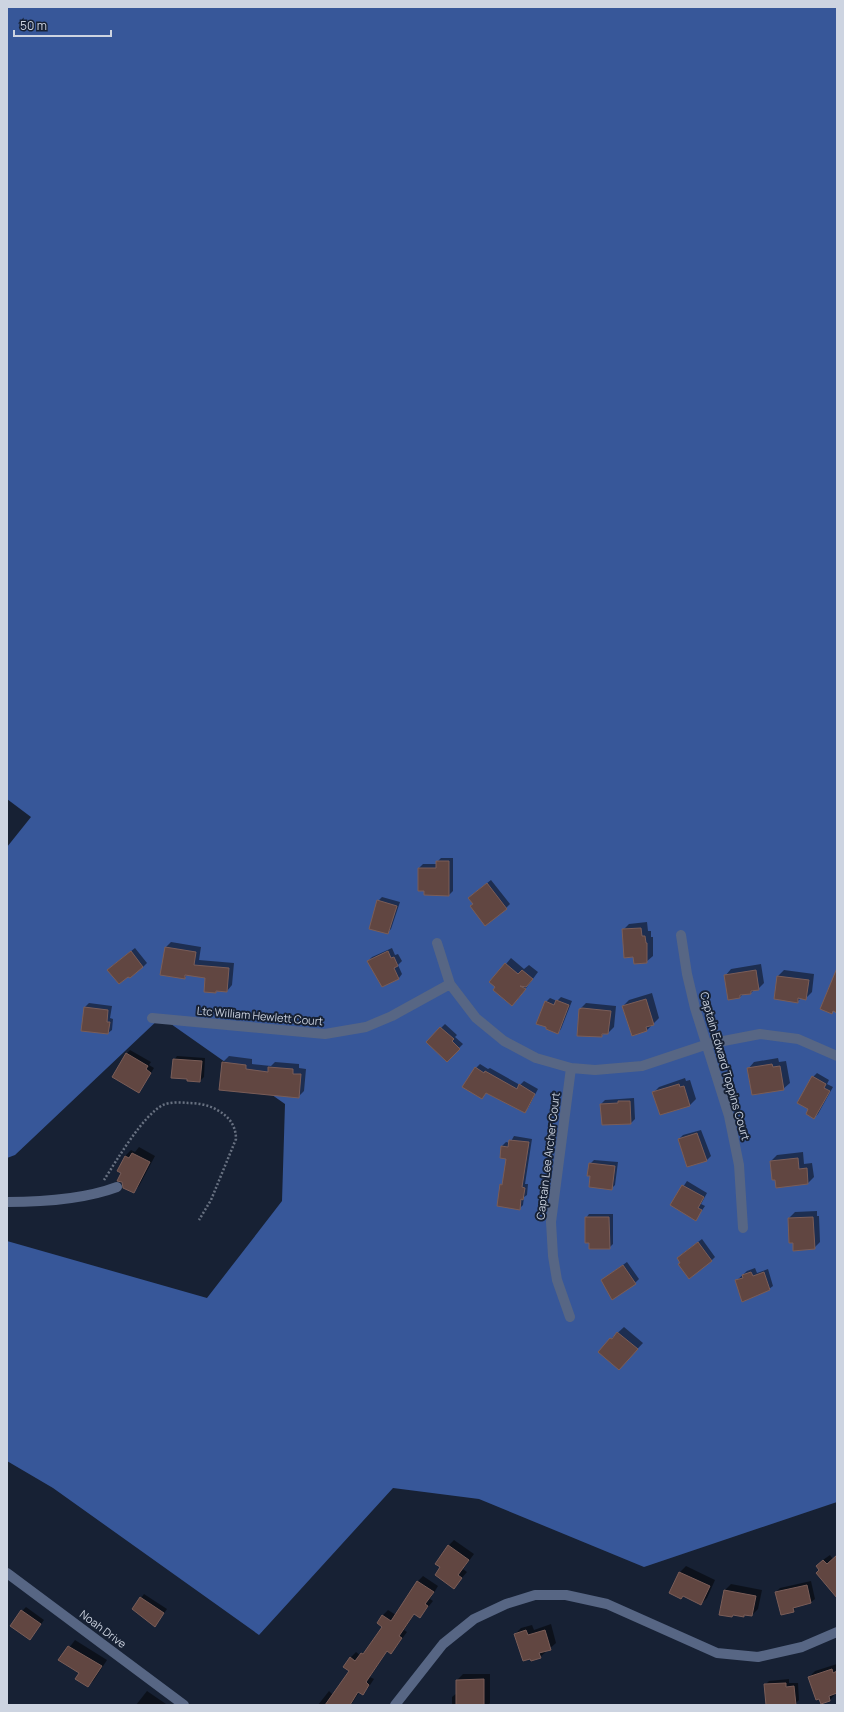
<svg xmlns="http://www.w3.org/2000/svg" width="844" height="1712" viewBox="0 0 844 1712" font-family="Manrope,sans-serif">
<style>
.forest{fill:#375799}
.shadow{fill:#0007}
.building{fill:#614641;stroke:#7a5d58}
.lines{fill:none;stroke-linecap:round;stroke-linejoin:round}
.path{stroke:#687181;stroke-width:2.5;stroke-dasharray:2 2;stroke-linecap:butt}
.minor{stroke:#576684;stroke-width:10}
.labels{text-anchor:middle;stroke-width:4;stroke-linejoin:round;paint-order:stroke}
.street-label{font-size:11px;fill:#cdd4e1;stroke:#172134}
</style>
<rect width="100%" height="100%" fill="#172134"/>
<path class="forest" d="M7 7H837V1502L644 1567 479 1499 393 1488 259 1635 53 1488 7 1461V1241L207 1298 282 1201 285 1104 161 1017 15 1155 7 1158V847L31 817 7 799Z"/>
<path class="shadow" d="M441 858H453V891L449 895 419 868 423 864H437V862Z
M491 880 510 904 506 908 471 906 474 903 473 894Z
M382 897 400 902 391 929 387 933 378 901Z
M647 922 648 931H651V937H653V956L646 962 634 956 623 930 629 924Z
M171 942 201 947 199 960 234 963 232 985 227 991 218 990 216 992 206 978 188 974 184 978 166 947Z
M135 948 147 963 143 967 112 966Z
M392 948 395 955 398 954 402 961 398 965 402 974 399 978 383 986 368 961 372 957Z
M511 958 524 969 529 965 538 972 518 999 506 964Z
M761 964 764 983 758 989 754 990 751 993 743 994 740 997 725 976 731 969Z
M784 970 814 974 812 992 806 998H801L797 1002 778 976Z
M652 993 659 1018 647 1030 623 1006 629 1000Z
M561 997 572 1001 561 1029 558 1033 546 1002 550 998 557 1001Z
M89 1003 112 1006 110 1018 113 1019 112 1030 108 1033 85 1007Z
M586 1003 616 1006 614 1027 608 1033H605L601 1036 580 1009Z
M445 1024 457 1035 455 1037 463 1044 447 1060 428 1041Z
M130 1050 151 1062 149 1065 154 1068 139 1092 127 1053Z
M177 1056 205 1058 204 1077 200 1081 174 1060Z
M229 1056 252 1059V1064L271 1066 275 1062 299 1064V1068L306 1069 304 1091 298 1097 220 1089 223 1062Z
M778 1058 779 1062 786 1061 790 1083 783 1089 748 1069 754 1062Z
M480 1064 488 1069 490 1068 520 1085 524 1081 538 1089 528 1108 524 1112 486 1093 482 1098 476 1068Z
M817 1073 829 1080 827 1084 833 1087 818 1114 814 1118 810 1109 813 1077Z
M685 1078 686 1081 690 1080 696 1099 690 1105 660 1114 653 1093 659 1087Z
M634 1098 635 1119 631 1123 601 1104 605 1100Z
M701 1130 711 1156 707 1160 688 1166 679 1139 683 1135Z
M514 1136 532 1139 525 1184H528L527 1195 524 1197 523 1205 519 1209 501 1185 504 1182 507 1158 502 1146 506 1142 510 1143Z
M139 1147 155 1156 139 1186 133 1192 123 1173 125 1156 131 1150 135 1152Z
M803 1152 804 1164 812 1163 814 1177 808 1183 771 1161 777 1155Z
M594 1160 618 1162 615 1185 611 1189 591 1176 590 1164Z
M687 1181 707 1193 701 1204 705 1206 696 1219 671 1205Z
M817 1211V1216H819L820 1242 814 1248 794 1242 789 1218 795 1212Z
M589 1214H613V1244L609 1248 586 1218Z
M702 1239 715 1257 711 1261 681 1263 682 1254Z
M627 1262 639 1279 635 1283 602 1280Z
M755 1268 757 1273 768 1269 773 1286 769 1289 736 1281 747 1271Z
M624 1327 643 1343 625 1362 611 1339Z
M454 1540 474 1554 463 1569 467 1572 454 1587 441 1567 448 1546Z
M830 1555 833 1559 837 1556V1586L820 1570 823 1560Z
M686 1566 715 1580 707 1598 701 1604 684 1596 681 1598 670 1593 680 1572Z
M423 1576 438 1586 430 1599 433 1601 420 1617 415 1613 404 1630 407 1632 396 1647 391 1652 388 1650 370 1677 374 1679 368 1688 363 1693 360 1691 351 1705H318L329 1691 333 1695 350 1670 344 1666 351 1657 356 1652 360 1655 368 1649 383 1626 378 1623 383 1615 388 1610 396 1615 418 1581Z
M811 1581 815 1599 811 1602 797 1606 793 1611 776 1592 780 1588Z
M731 1584 762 1590 758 1609 752 1615 746 1614 744 1616 725 1590Z
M144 1594 167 1609 158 1622 141 1598Z
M26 1607 44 1620 33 1635 22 1611Z
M551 1624 556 1643 540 1657 515 1634 521 1628 532 1625 534 1630Z
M75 1640 107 1660 94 1680 88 1686 80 1673 60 1660Z
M837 1664V1692L830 1700 822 1703 809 1677 815 1671Z
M463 1674H490V1703L488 1705H452V1697L457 1693V1680Z
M789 1679V1683H798L799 1700 795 1704 767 1705 765 1685 769 1681Z
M147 1691 166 1704 165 1705H136Z"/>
<path class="building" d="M436 861H449V896L424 895V891H418V868H436Z
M487 883 507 909 485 926 470 906 473 904 468 898Z
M377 900 397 906 388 934 369 929Z
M641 928 642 936H645L646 943H647V963L634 964 633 957 624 958 622 929Z
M165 947 196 952 194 965 229 968 227 992 216 991V993L204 992 205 978 185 975V979L160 975Z
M131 951 143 967 130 978 128 977 119 984 107 970Z
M388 951 391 958 394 957 398 966 394 968 399 979 382 987 367 961Z
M505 963 518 974 522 970 533 979 526 987 520 986 526 989 512 1006 493 990 495 987 489 982Z
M837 968V1013L833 1011 832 1014 820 1009Z
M756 970 759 990 751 991V994L740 995V998L728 1000 724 975Z
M777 976 809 980 806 1000 798 998V1003L774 999Z
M646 999 654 1025 646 1027 647 1031 632 1036 622 1006Z
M556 1000 569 1005 558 1034 546 1029V1027L536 1024 545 1001 554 1005Z
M84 1007 108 1010 107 1022H110L108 1034 81 1031Z
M582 1008 611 1011 608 1034H602V1037L577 1036 579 1009Z
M440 1027 454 1039 452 1041 460 1049 447 1062 426 1042Z
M126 1053 148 1066 146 1069 151 1073 139 1093 112 1077Z
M173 1059 202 1061 200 1082 187 1081V1079L171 1078Z
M222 1062 246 1065V1069L268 1072V1067L293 1069V1074H301L299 1098 219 1090Z
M772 1064 773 1067 780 1066 784 1090 752 1095 747 1068Z
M475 1067 484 1073 485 1071 517 1089 519 1084 535 1094 525 1113 486 1093 482 1099 462 1087Z
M812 1076 826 1084 824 1088 830 1091 814 1119 806 1114 808 1109 797 1103Z
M679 1084 680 1087 684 1086 690 1106 660 1115 652 1092Z
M618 1101H630L631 1124 602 1125 600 1104 618 1103Z
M697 1133 707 1161 687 1167 678 1139Z
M509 1140 529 1142 522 1187 525 1188 523 1200 521 1199 520 1210 497 1206 500 1184 502 1185 506 1159 500 1158 501 1146 508 1147Z
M132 1153 150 1162 134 1193 123 1188 122 1182 117 1181 121 1173 117 1171 125 1156 129 1158Z
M798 1158 799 1169 807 1168 808 1184 776 1188 775 1180H772L770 1161Z
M589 1163 615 1166 612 1190 589 1187 590 1176H587Z
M682 1185 704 1197 698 1208 702 1210 696 1221 670 1205Z
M585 1217H609L610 1249H589V1243H585Z
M813 1217 815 1249 793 1251V1243H789L788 1218Z
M698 1242 712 1261 689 1279 678 1264 680 1263 677 1258Z
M623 1265 636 1284 612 1300 601 1280Z
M751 1272 753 1276 764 1272 770 1290 742 1302 735 1280 743 1278 742 1275Z
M617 1332 638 1349 619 1370 598 1352 610 1338 612 1339Z
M448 1545 469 1560 458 1575 462 1578 454 1589 435 1575 440 1567 435 1564Z
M837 1555V1598L816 1573 819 1570 816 1566 823 1560 827 1564Z
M679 1572 710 1586 701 1605 683 1596 681 1599 669 1593Z
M417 1581 434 1592 425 1604 428 1606 420 1618 414 1614 399 1636 402 1638 391 1654 387 1651 366 1682 369 1685 363 1695 358 1692 350 1705H325L349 1671 343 1667 350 1657 355 1661 361 1653 363 1654 382 1627 377 1623 382 1615 391 1621Z
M807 1585 811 1603 793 1608 794 1612 781 1615 775 1592Z
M724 1590 756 1596 752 1616 744 1615V1617L733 1615 732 1617 719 1615Z
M140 1597 164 1613 155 1627 132 1609Z
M21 1610 41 1624 30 1640 10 1626Z
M526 1630 528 1635 545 1630 551 1650 539 1653 541 1658 531 1661 530 1659 523 1661 514 1634Z
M68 1646 102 1666 88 1687 75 1679 79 1673 58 1660Z
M832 1669 833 1673 837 1671V1693L829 1696 830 1701 821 1704 819 1699 816 1700 808 1677Z
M484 1679V1705H456V1680Z
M786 1683V1687L794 1686 796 1705H766L764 1684Z"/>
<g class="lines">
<path class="path" d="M104 1180C117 1160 143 1115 163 1105 170 1102 180 1102 188 1103 198 1103 209 1105 217 1110 229 1116 236 1126 236 1139L211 1200 199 1220"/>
<path class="minor" d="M681 935 687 974 695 1008 729 1116 739 1165 743 1228
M437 943 450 984 476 1018 504 1041 536 1058 571 1068 595 1070 642 1066 708 1044 760 1034 798 1039 837 1056
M152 1018 325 1034 366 1027 392 1016 450 984
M7 1202C41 1202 85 1199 117 1187
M570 1317 557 1280 553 1256 551 1222 571 1068
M7 1573 184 1705
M395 1705 443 1644 474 1619 506 1604 535 1595H566L607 1604 717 1653 758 1657 802 1647 837 1632"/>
</g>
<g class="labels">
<g class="street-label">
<text transform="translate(260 1016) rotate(5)" y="4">Ltc William Hewlett Court</text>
<text transform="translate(725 1066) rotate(74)" y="4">Captain Edward Toppins Court</text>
<text transform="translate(548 1156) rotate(-83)" y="4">Captain Lee Archer Court</text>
<text transform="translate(103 1629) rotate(37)" y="4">Noah Drive</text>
</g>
</g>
<rect width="844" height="1712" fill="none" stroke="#cdd4e1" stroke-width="16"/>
<path d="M14 30v6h97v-6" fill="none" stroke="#cdd4e1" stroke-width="2"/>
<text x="20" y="30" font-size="12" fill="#cdd4e1" stroke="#172134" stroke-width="3" paint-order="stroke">50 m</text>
</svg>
